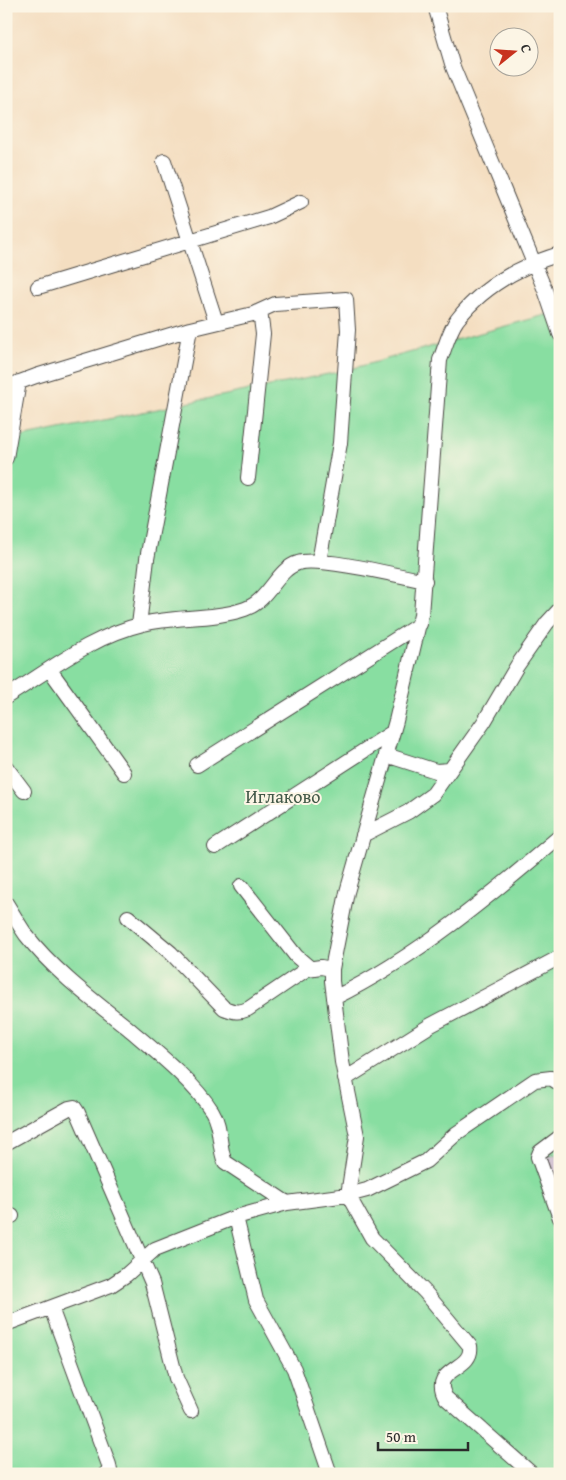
<svg xmlns="http://www.w3.org/2000/svg" width="566" height="1480" viewBox="0 0 566 1480" font-family="'Gentium Book Plus',serif">
<style>
.industrial{fill:#cebed0}
.green{fill:#88dea1;stroke:#5a8466}
.lines{fill:none;stroke-linecap:round;stroke-linejoin:round}
.minor-casing{stroke:#494642;stroke-width:16}
.minor{stroke:#fff;stroke-width:14}
.labels{text-anchor:middle;stroke-width:4;stroke-linejoin:round;paint-order:stroke}
.park-label{font-size:18px;fill:#425848;stroke:#fcf5e5}
</style>
<rect width="100%" height="100%" fill="#fcf5e5"/>
<filter id="ink" filterUnits="userSpaceOnUse"><feTurbulence type="fractalNoise" baseFrequency=".02" numOctaves="2"/><feDisplacementMap in="SourceGraphic" scale="10" xChannelSelector="R" yChannelSelector="G"/><feConvolveMatrix kernelMatrix="1 2 1 2 8 2 1 2 1" color-interpolation-filters="sRGB"/></filter>
<filter id="wash" filterUnits="userSpaceOnUse"><feTurbulence type="fractalNoise" baseFrequency=".0096" numOctaves="4" result="noise"/><feDisplacementMap in="SourceGraphic" scale="20" xChannelSelector="R" yChannelSelector="G"/><feGaussianBlur stdDeviation="1.12" result="paint"/><feColorMatrix in="noise" values="0 0 0 0 0 0 0 0 0 0 0 0 0 0 0 0 0 1.4 0 .05"/><feComposite in="paint" operator="in"/></filter>
<g filter="url(#wash)">
<rect width="100%" height="100%" fill="#f4dec1"/>
<path class="industrial" d="M560 1154V1209L541 1157Z"/>
<path class="green" d="M560 311V1154L542 1157 560 1209V1474H6V440L343 371Z"/>
</g>
<g filter="url(#ink)">
<g class="lines">
<defs>
<path id="minor" d="M435 6 453 67 545 290 560 334
M164 161 216 322
M38 287 269 217 301 202
M6 387 36 376 190 329 253 314 275 304 346 299 348 330 340 443 319 562
M6 458 19 382
M248 478 263 334 260 311
M139 625 147 559 190 329
M50 670 124 773
M6 697C50 670 92 636 143 624 176 616 213 620 245 609 269 601 277 569 298 563 319 556 400 576 425 581
M386 755 436 771 450 770
M197 765 420 624
M6 767 24 791
M363 835 408 812 433 794 484 722 517 666 547 623 560 609
M215 847 393 732
M241 886 296 956 310 968
M6 903C13 914 19 925 26 935 54 971 93 1000 128 1028 155 1051 193 1081 212 1111 222 1127 218 1146 225 1162L287 1203
M128 917 171 953 224 1008C234 1012 239 1013 248 1009L307 969 321 967 332 969
M334 998C417 957 490 896 560 836
M345 1079 431 1025 560 957
M560 1137 540 1152 538 1157 560 1218
M6 1143 69 1108 74 1107 78 1113 152 1283 176 1378 191 1411
M6 1218 12 1216
M51 1308 109 1465 110 1471 105 1474
M6 1324 111 1285 126 1275 155 1249 236 1217
M330 1474 294 1369 256 1300 236 1217 287 1203 348 1195 357 1136 342 1062 332 981V969L347 892 396 721 421 615 440 360C445 348 449 331 457 320 483 286 520 266 560 254
M532 1474 446 1398C428 1368 474 1371 470 1346L425 1292 372 1238 348 1195 367 1190 426 1161 457 1133 535 1080 551 1078 560 1084"/>
</defs>
<use href="#minor" class="minor-casing"/>
<use href="#minor" class="minor"/>
</g>
</g>
<g class="labels">
<g class="park-label">
<text x="283" y="803">Иглаково</text>
</g>
</g>
<rect width="566" height="1480" fill="none" stroke="#fcf5e5" stroke-width="25"/>
<g transform="translate(514 52) rotate(73)"><circle r="24" fill="#fcf5e5" stroke="#a8a49b"/>
<path d="M0-4L9 19L0 12L-9 19Z" fill="#c8321e"/>
<text y="-8" font-size="14" font-weight="bold" text-anchor="middle" fill="#2b2b2b">С</text>
</g>
<path d="M378 1442v8h90v-8" fill="none" stroke="#2b2b2b" stroke-width="2.5"/>
<text x="386" y="1442" font-size="15" fill="#2b2b2b" stroke="#fcf5e5" stroke-width="4" paint-order="stroke">50 m</text>
</svg>
